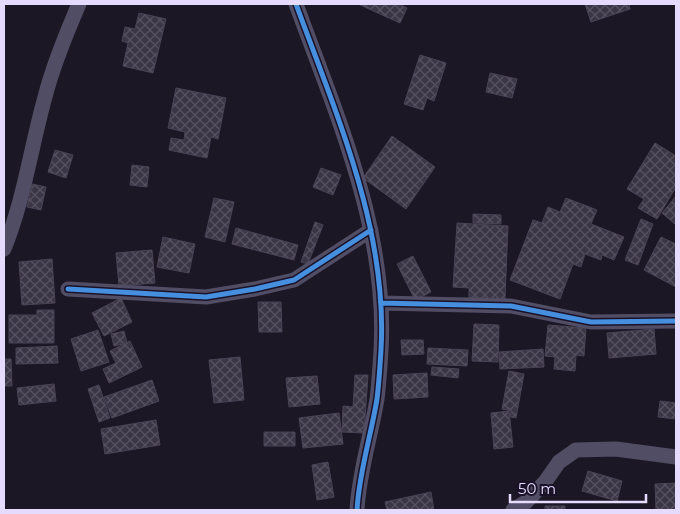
<svg xmlns="http://www.w3.org/2000/svg" width="680" height="514" viewBox="0 0 680 514" font-family="Montserrat,sans-serif">
<style>
.building{fill:url(#building-cross-hatch);stroke:#494356}
.lines{fill:none;stroke-linecap:round;stroke-linejoin:round}
.street{stroke:#514d64;stroke-width:15}
.cycleway-casing{stroke:#1a1229;stroke-width:8}
.cycleway{stroke:#468fdf;stroke-width:5}
</style>
<defs>
<pattern id="building-cross-hatch" width="8" height="8" patternUnits="userSpaceOnUse" patternTransform="scale(1.25)"><rect width="8" height="8" fill="#3b3645"/><path d="M0 0l8 8M0 8l8-8" fill="none" stroke="#575261"/></pattern>
</defs>
<rect width="100%" height="100%" fill="#1b1724"/>
<path class="building" d="M358 4H399L407 8 400 23Z
M585 4H629L630 9 591 22Z
M139 13 166 19 153 73 123 66 128 43 122 41 125 27 135 29Z
M420 55 446 63 434 101 427 98 423 110 404 104Z
M490 73 517 79 512 98 486 92Z
M176 88 226 98 218 139 211 137 207 158 169 150 171 138 184 140 185 132 168 128Z
M392 136 435 167 406 209 363 178Z
M655 143 676 156V187L657 219 638 208 644 199 627 189Z
M55 150 73 155 66 178 48 172Z
M132 165 149 167 147 187 130 185Z
M321 168 341 175 333 195 313 187Z
M32 184 46 187 41 210 27 207Z
M676 196V225L662 213Z
M214 198 234 202 225 242 205 237Z
M566 198 597 210 591 224 624 237 614 260 602 255 601 260 585 254 581 267 573 264 560 299 510 280 533 220 542 223 548 207 560 212Z
M473 214 501 215V224L473 223Z
M641 219 653 224 638 265 625 260Z
M315 222 323 225 308 264 301 262Z
M457 223 508 226 505 299 469 298V288L453 287Z
M236 228 298 245 294 260 232 244Z
M163 237 195 244 189 273 157 267Z
M661 237 676 244V287L644 270Z
M152 250 155 283 119 286 116 253Z
M413 256 431 292 415 300 397 264Z
M52 259 55 303 22 305 19 262Z
M121 298 132 322 104 336 92 313Z
M258 302H281L282 332H259Z
M37 310H54V343H9V315H37Z
M474 324 499 325 498 362 472 361Z
M548 325 586 328 584 356 576 355 575 371 554 369 555 357 545 356Z
M654 329 656 354 609 358 607 333Z
M98 330 109 362 81 371 71 339Z
M124 331 127 343 114 346 111 334Z
M401 340H423L424 354 402 355Z
M130 341 142 367 109 383 103 369 116 363 110 351Z
M57 346 58 363 16 364V348Z
M428 348 468 350 467 366 427 364Z
M543 349 544 367 500 369 499 352Z
M240 357 244 400 214 403 209 360Z
M4 359H11L12 386H4Z
M432 367 459 369 458 378 431 375Z
M509 371 524 374 516 418 510 417 511 411 502 409Z
M427 373 428 397 394 399 393 375Z
M355 375H368L364 433 342 432 343 406 353 407Z
M317 376 320 404 289 407 286 378Z
M152 380 159 401 112 418 104 397Z
M54 384 56 401 19 405 17 388Z
M99 385 110 418 99 422 88 389Z
M660 401 676 403V419L658 417Z
M509 411 513 447 494 449 491 413Z
M339 413 343 444 303 448 299 418Z
M156 420 160 445 105 454 101 429Z
M264 432H295V446H264Z
M328 462 334 497 317 500 312 465Z
M588 471 622 481 617 501 582 491Z
M676 483V510H656L655 484Z
M431 492 434 510H387L385 502Z
M545 506H565V510H545Z"/>
<g class="lines">
<path class="street" d="M296 4C336 114 388 230 381 350 380 366 379 383 377 399 371 436 359 472 357 510
M4 249C24 200 31 147 45 97 53 65 66 34 79 4
M68 289 206 297 255 289 294 280 371 230
M381 303 511 306 591 322 676 321
M513 510 526 502 545 482 559 462 576 450 616 449 676 457"/>
<defs>
<path id="cycleway" d="M296 4C336 114 388 230 381 350 380 366 379 383 377 399 371 436 359 472 357 510
M68 289 206 297 255 289 294 280 371 230
M381 303 511 306 591 322 676 321"/>
</defs>
<use href="#cycleway" class="cycleway-casing"/>
<use href="#cycleway" class="cycleway"/>
</g>
<rect width="680" height="514" fill="none" stroke="#e5dcfd" stroke-width="10"/>
<path d="M510 494v8h136v-8" fill="none" stroke="#e5dcfd" stroke-width="2.5"/>
<text x="518" y="494" font-size="15" fill="#e5dcfd" stroke="#1a1229" stroke-width="4" paint-order="stroke">50 m</text>
</svg>
